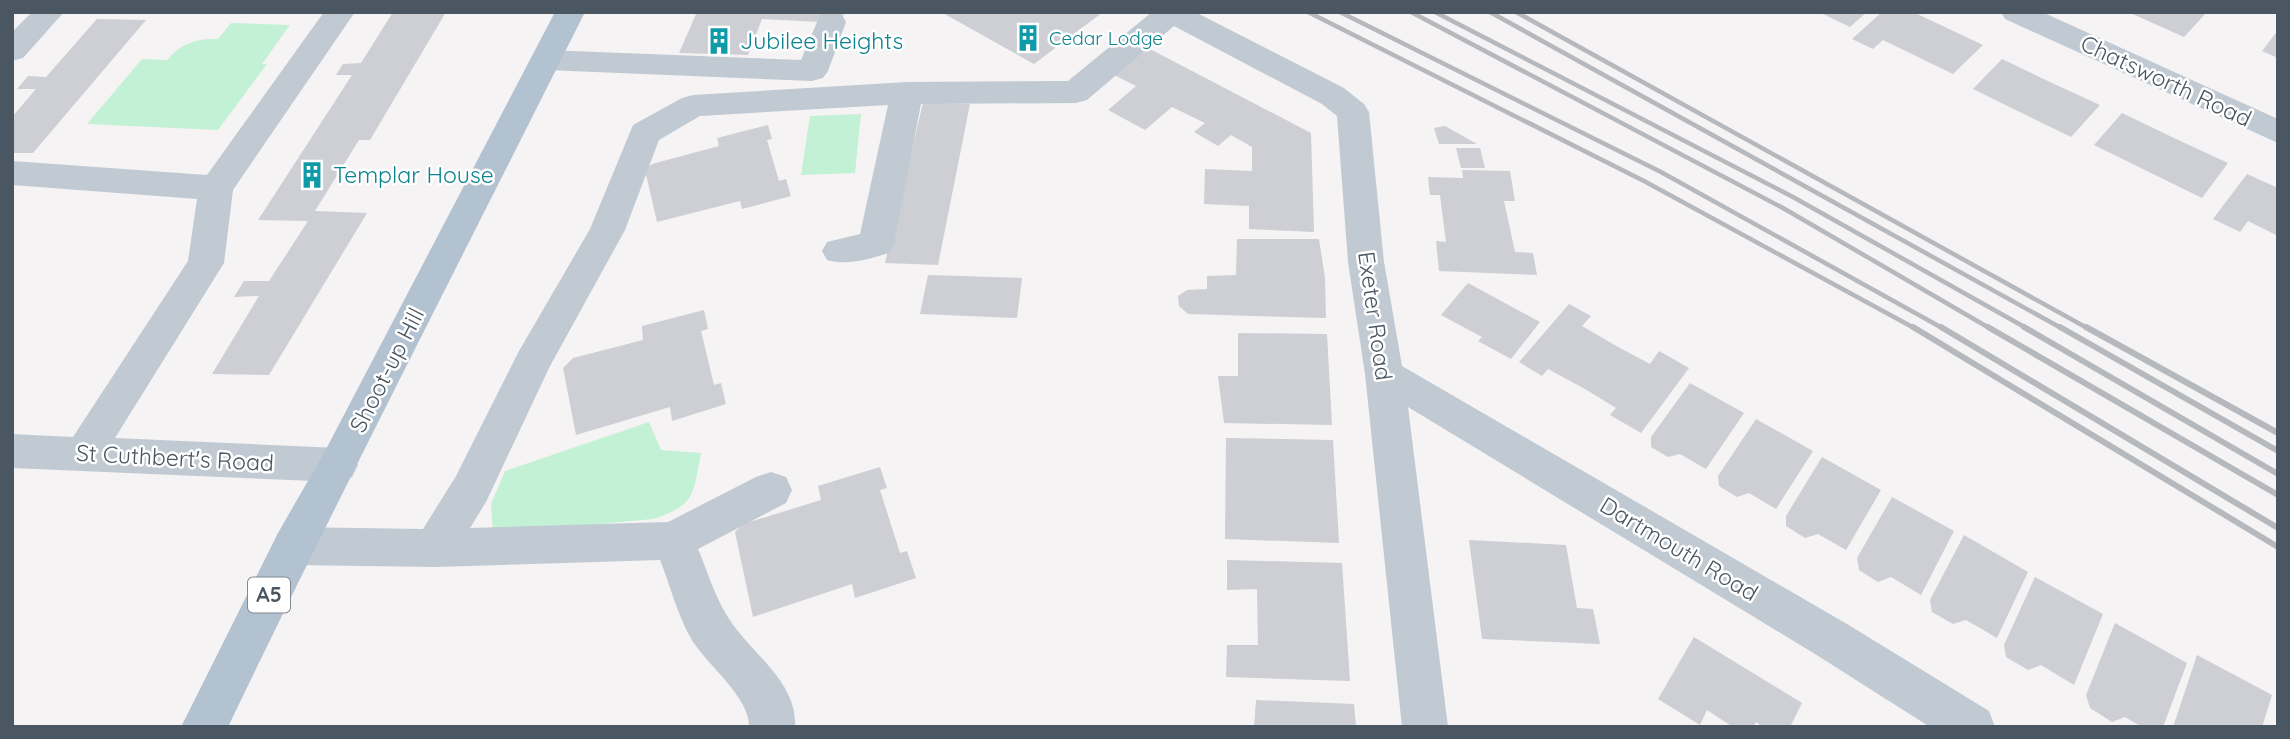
<svg xmlns="http://www.w3.org/2000/svg" width="2290" height="739" viewBox="0 0 2290 739" font-family="Quicksand,sans-serif">
<style>
.green{fill:#c3f1d5}
.building{fill:#cdcfd5}
.lines{fill:none;stroke-linecap:round;stroke-linejoin:round}
.minor{fill:#c1cad2;fill-rule:evenodd}
.major{fill:#b3c2d1;fill-rule:evenodd}
.rail-far1{stroke:#b5b8bd;stroke-width:4.5}
.rail{stroke:#b5b8bd;stroke-width:6}
.labels{text-anchor:middle;stroke-width:5;stroke-linejoin:round;paint-order:stroke}
.far-culture-label{font-size:19px;fill:#0d838f;stroke:#fff;text-anchor:start}
.shield{fill:#fff;stroke:#808990;stroke-width:2}
.shield-label{font-size:21px;font-weight:bold;fill:#4a5661}
.culture-label{font-size:23px;fill:#0d838f;stroke:#fff;text-anchor:start}
.street-label{font-size:23px;fill:#4a5661;stroke:#fff}
</style>
<rect width="100%" height="100%" fill="#f5f3f3"/>
<path class="green" d="M231 23 290 25 262 64H267L218 130 87 124 142 59 167 60C181 43 197 38 218 39Z
M861 114 855 173 801 175 810 116Z
M649 422 661 450 701 453C693 493 697 505 653 519L493 534 491 504 505 471Z"/>
<path class="building" d="M393 12H446L370 140H359L315 211 367 213 269 375 212 374 259 296 234 297 244 281H269L308 221 258 220 352 75H336L343 64 361 63Z
M697 12H844L841 23 762 19 748 55 679 53Z
M941 12H1103L1034 64Z
M1819 12H1867L1850 27Z
M1882 12H1913L1983 45 1953 74 1883 40 1873 49 1852 39Z
M2128 12H2207L2184 37Z
M97 19 146 20 33 153H12V117L36 89H17L28 76 46 77Z
M2278 30V58L2262 51Z
M1148 48 1311 133 1314 232 1249 229V206L1204 204 1205 169 1252 171V147L1231 135 1218 146 1194 132 1205 123 1172 107 1145 130 1108 110 1136 86 1114 75Z
M2002 59 2050 82 2100 105 2071 137 1973 89Z
M923 103 970 104 938 265 885 263Z
M2122 113 2174 138 2228 163 2202 198 2094 145Z
M768 125 772 139 767 140 779 181 786 179 791 196 742 209 740 201 657 222 645 170 652 164 719 146 717 138Z
M1445 126 1477 144H1439L1434 128Z
M1456 148H1480L1485 168H1461Z
M1462 170 1510 171 1515 201H1504L1515 252 1533 253 1537 275 1439 271 1436 241 1446 242 1440 195H1430L1428 177 1463 178Z
M2247 174 2278 188V236L2248 221 2240 232 2213 219Z
M1237 239H1319L1325 278 1326 318 1188 314 1179 306 1178 296 1187 290 1207 289V276L1236 275Z
M928 275 1022 278 1017 318 920 314Z
M1468 283 1540 322 1511 359 1478 341 1482 337 1441 315Z
M1569 304 1591 316 1582 326 1618 347 1650 364 1659 351 1689 368 1641 433 1610 415 1616 408 1585 389 1548 369 1542 376 1519 362Z
M704 310 708 329 701 331 714 385 721 383 726 404 672 421 670 407 576 435 563 368 573 358 643 340 642 326Z
M1238 333 1327 334 1332 425 1224 423 1218 376H1238Z
M1690 383 1744 413 1706 469 1680 454 1668 457 1651 447V437Z
M1756 419 1813 451 1776 509 1749 493 1737 497 1719 486 1718 476Z
M1226 438 1333 440 1339 543 1225 539Z
M1822 457 1881 490 1846 550 1818 534 1805 538 1786 526V516Z
M880 467 887 488 880 490 900 553 907 551 916 578 855 598 852 584 753 617 735 532 743 524 821 500 818 486Z
M1892 497 1954 531 1921 595 1891 577 1878 582 1859 570 1857 558Z
M1964 535 2028 572 1997 638 1966 620 1953 624 1932 612 1930 600Z
M1469 540 1566 545 1577 608 1593 609 1600 644 1482 639Z
M1227 560 1342 563 1350 681 1226 677 1227 645H1258L1257 589 1227 590Z
M2035 577 2103 614 2074 685 2041 665 2028 670 2006 657 2004 645Z
M2115 623 2187 663 2163 727H2142L2125 717 2112 722 2090 708 2086 695Z
M1694 637 1802 703 1790 727H1763L1756 722 1753 727H1733L1707 710 1700 725 1658 699Z
M2197 655 2272 695 2262 727H2173Z
M1256 700 1354 704 1356 727H1254Z"/>
<g class="lines">
<path class="minor" d="M32 12H64L23 58 12 61V32Z
M324 12H355L233 190 224 263 115 438 338 448 352 453 358 465 352 477 338 482 12 468V434L73 437 188 261 197 199 12 185V161L207 175Z
M831 12 842 15 846 22 828 71 823 78 812 81 546 70 535 67 530 60 535 53 546 50 801 60 820 15Z
M1152 12H1195L1344 88 1364 104 1369 112 1384 262 1402 366 1847 624 1989 711 1995 727H1930L1815 654 1408 407 1448 727H1402L1365 374 1348 262 1337 116 1322 104 1174 26 1087 100 1076 103 921 104 894 244 889 253C869 259 847 266 827 260L822 251 827 242 860 234 888 105 700 116 659 140 625 230 550 366 486 502 470 528 668 522 756 477 771 472 786 477 792 490 786 503 698 549C707 570 714 594 726 614 747 651 798 680 795 727H749C751 701 711 667 696 646 679 622 671 587 660 560L435 567 293 565 278 559 272 546 278 533 293 527 423 529 456 476 519 351 590 229 633 125 682 98 693 95 907 82 1068 81Z
M2001 12H2042L2278 119V143L2005 19Z"/>
<path class="major" d="M555 12H585C466 250 343 487 228 727H181L278 533 324 453Z"/>
<path class="rail-far1" d="M1308 12 1644 181 1916 329
M1340 12 1661 172 1944 329
M1411 12 1783 208 1991 329
M1435 12 1793 197 2028 329
M1490 12 2063 329
M1516 12 2089 329"/>
<path class="rail" d="M1913 327 2278 547
M1941 327 2278 528
M1988 327 2278 495
M2024 327 2278 474
M2060 327 2278 451
M2086 327 2278 433"/>
</g>
<defs>
<symbol id="building-bare" viewBox="-9 -9 18 18"><path d="M-4-6H4V6H1V3H-1V6H-4ZM-2.5-4.3h1.7v1.8h-1.7ZM.8-4.3h1.7v1.8H.8ZM-2.5-1h1.7V.8h-1.7ZM.8-1h1.7V.8H.8Z" fill="#0f9aa8" stroke="#fff" stroke-width="2.5" paint-order="stroke"/></symbol>
</defs>
<g fill-rule="evenodd">
<use href="#building-bare" x="1009" y="19" width="38" height="38"/>
<use href="#building-bare" x="700" y="22" width="38" height="38"/>
<use href="#building-bare" x="293" y="156" width="38" height="38"/>
</g>
<g class="labels">
<g class="far-culture-label">
<text x="1049" y="45">Cedar Lodge</text>
</g>
<rect class="shield" x="248" y="577.5" width="42" height="35" rx="5"/>
<g class="shield-label">
<text x="269" y="602">A5</text>
</g>
<g class="culture-label">
<text x="740" y="49">Jubilee Heights</text>
<text x="333" y="183">Templar House</text>
</g>
<g class="street-label">
<text transform="translate(2166 81) rotate(25)" y="8">Chatsworth Road</text>
<text transform="translate(1375 316) rotate(82)" y="8">Exeter Road</text>
<text transform="translate(387 370) rotate(-63)" y="8">Shoot-up Hill</text>
<text transform="translate(175 458) rotate(3)" y="8">St Cuthbert's Road</text>
<text transform="translate(1679 549) rotate(31)" y="8">Dartmouth Road</text>
</g>
</g>
<rect width="2290" height="739" fill="none" stroke="#4a5661" stroke-width="28"/>
</svg>
